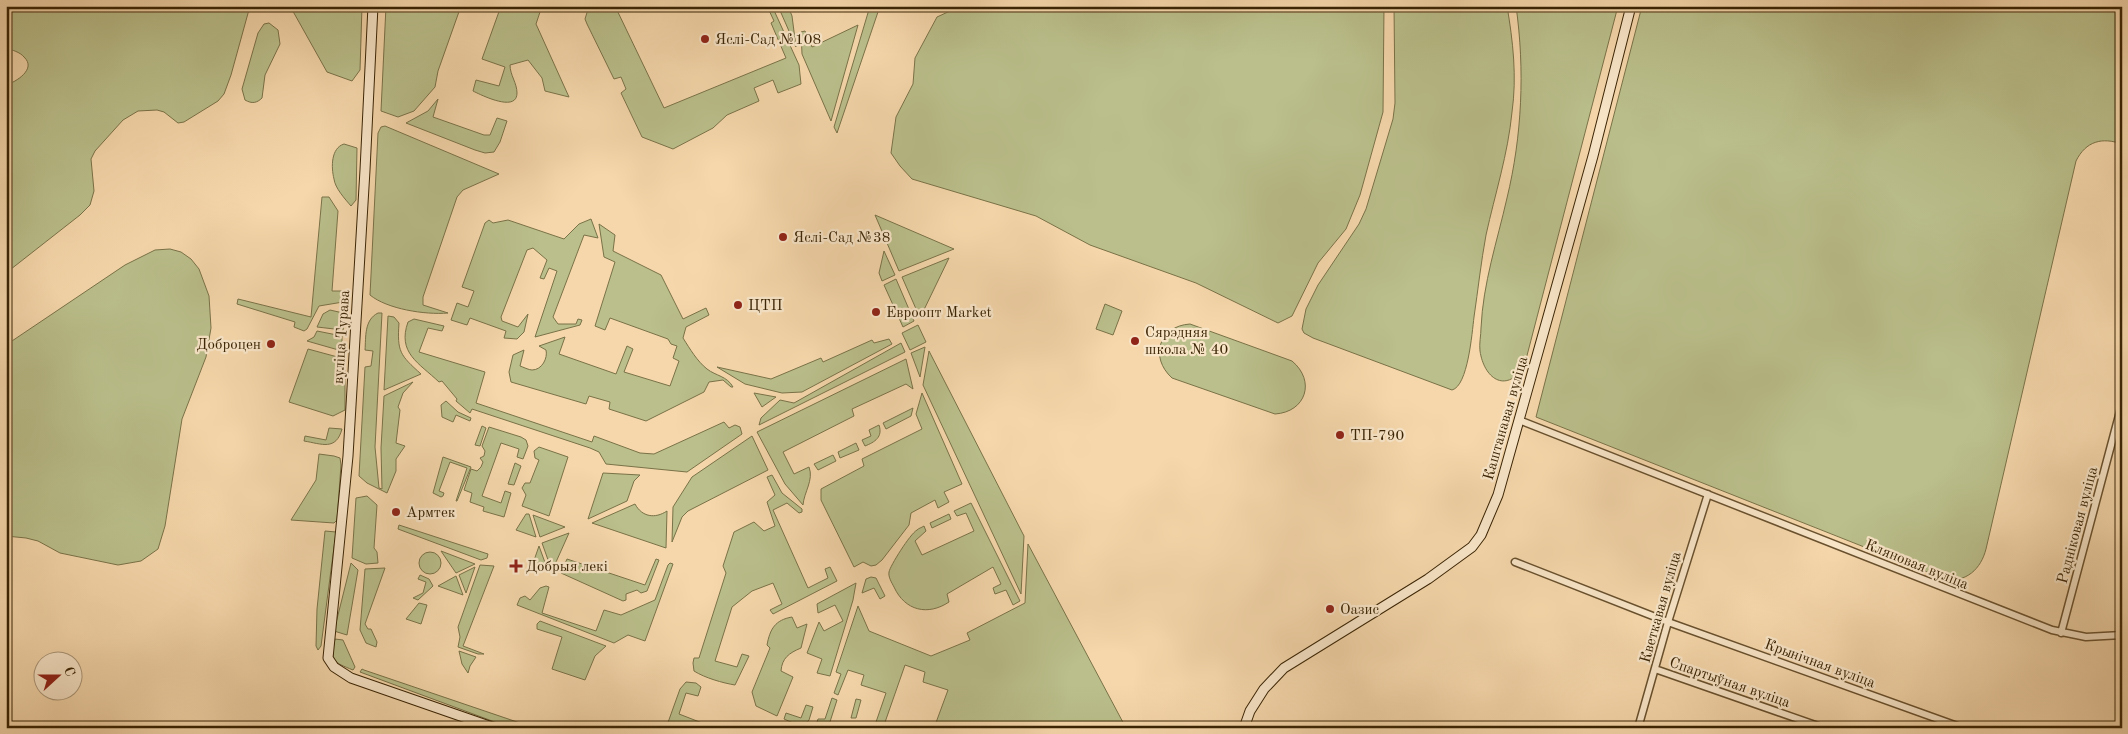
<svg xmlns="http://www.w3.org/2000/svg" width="2128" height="734" viewBox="0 0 2128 734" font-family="'Old Standard TT',serif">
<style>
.green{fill:#babf8b;stroke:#7a7248}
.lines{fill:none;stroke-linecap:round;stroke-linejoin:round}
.street-casing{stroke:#69512e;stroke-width:9}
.secondary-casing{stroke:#3a2404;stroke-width:11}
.street{stroke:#f8e5c8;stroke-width:6}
.secondary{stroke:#f8e5c8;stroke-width:9}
.poi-dot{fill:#8f2418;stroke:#f8e5c8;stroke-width:2}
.labels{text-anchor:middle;stroke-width:4.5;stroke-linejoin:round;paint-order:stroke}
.poi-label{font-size:15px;fill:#3a2404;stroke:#f8e5c8;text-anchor:start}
.street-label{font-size:15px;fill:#3a2404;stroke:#f8e5c8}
</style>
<rect width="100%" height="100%" fill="#f5d7ab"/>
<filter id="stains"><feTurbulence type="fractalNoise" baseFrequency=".004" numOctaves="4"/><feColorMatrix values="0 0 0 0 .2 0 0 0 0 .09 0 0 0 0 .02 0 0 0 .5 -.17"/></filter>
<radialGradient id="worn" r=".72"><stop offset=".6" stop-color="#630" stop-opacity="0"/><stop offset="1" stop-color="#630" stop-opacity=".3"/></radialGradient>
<path class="green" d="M6 6H250L231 75 224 94 218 101 184 122 178 123 164 112 157 110 138 111 123 120 95 151 91 159 94 191 90 205 80 215 6 273V85C16 82 37 69 24 57 20 52 12 50 6 48Z
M290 6H362L360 70 352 81 327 72Z
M386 6H461L438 71 435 87 414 111 398 117 381 111Z
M501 6H542L536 24 569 97 545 91 542 78 528 60 510 65C510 75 517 83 517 93 517 113 481 95 473 91L476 80 499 86 505 67 482 59Z
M589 6H615L664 108 786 58 771 23 774 21 767 6H772L799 65 801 84 778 93 773 80 754 88 759 101 727 115 713 128 673 149 642 137 621 93 626 89 621 77 614 79 587 24 585 19Z
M778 6H788L792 16 796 47Z
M870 6H880L837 133 834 127Z
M961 6H1384L1383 112 1360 195 1346 229 1318 263 1292 316 1278 323 1196 283 1090 245 1036 216 912 179 900 166 891 153 896 117 913 84 915 58 937 17Z
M1394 6H1507C1513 41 1517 77 1512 112 1508 154 1495 194 1486 235 1481 262 1478 290 1474 317 1472 333 1468 386 1452 390L1313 338 1304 333 1302 329 1306 309 1318 285 1359 224 1366 209 1393 119 1395 103Z
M1516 6H1618L1524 367C1505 394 1484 378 1480 351 1479 344 1481 335 1481 328 1483 283 1497 242 1507 198 1522 136 1525 70 1516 6Z
M1642 6H2122V144C2102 137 2086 141 2076 161L1986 549C1981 569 1966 583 1945 579L1536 417Z
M269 23 278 30 280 44 265 75 262 98C257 103 252 104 245 100L242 89 258 33 264 24Z
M858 25 831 121 802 54 801 32 805 31 812 47Z
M438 99 433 117 484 135H490L497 118 507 121 500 142 494 152 485 153 475 150 406 123 428 111Z
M385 126 499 174 463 190 457 197 423 297V305L448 313C425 315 387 309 370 295L378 133 381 127Z
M344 144 357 148 356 200 351 206C345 199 335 188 334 179 331 167 331 148 344 144Z
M322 197H329L338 211 332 291H344L346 295 343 302 319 306 307 329 304 331 294 327 295 322 237 304 238 299 311 317Z
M875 215 954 249 899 271Z
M591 219 598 238 584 235 553 317 558 324H576L578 319 582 320 580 325 535 337 557 271 549 268 544 279 540 278 547 260 533 248 527 250 501 317 502 321 518 327 528 314 524 332 517 339 504 338 506 331 470 318 467 325 451 320 457 303 468 307 474 291 462 287 485 223 489 220 493 223 508 220 564 239 579 224Z
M599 224 615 235 613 251 661 275 683 319 706 308 709 315 686 327 683 338C690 349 697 361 707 369 716 376 727 376 733 387H731L723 380 709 382 704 392 646 421 609 409 610 402 589 396 586 404 511 382 509 372 513 355 524 350 520 366C523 367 529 370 532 370 542 370 548 358 546 350L539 346 565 337 559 354 616 374 627 346 633 349 624 372 670 386 679 361 673 358 677 346 671 344 668 339 610 318 605 330 595 326 615 262 604 257Z
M170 249 181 252 191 259 199 269 209 296 211 328 206 357 182 419 165 526 158 549 141 561 118 565 60 553 38 541 26 538 6 536V345L125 265 155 250Z
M884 251 895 275 882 281 879 273Z
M949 258 920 318 902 277Z
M896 279 914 321 903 327 884 285Z
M1105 304 1122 311 1113 335 1096 329Z
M330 310 343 313 345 318 343 330 317 327 323 314Z
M378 313H382L375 447 379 488 382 489 381 448 384 396 413 382 403 393 398 407 400 410 396 443 405 446 396 459V471L387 493 367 483 359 476 365 367 371 366 373 351 365 350C366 337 364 320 378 313Z
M388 316 394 317 399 323C397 352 400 355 421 374L384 390Z
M414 319 444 326 442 331 428 328 419 352 485 372 476 403 592 442 594 436 640 453 654 454 724 422 729 428 735 425 740 427 742 434 687 472 606 464 599 452 590 448 472 409 470 413 456 401 457 399 442 381 439 382C419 363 397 353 408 322Z
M1190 324 1292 361C1316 381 1306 412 1275 414L1172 378C1149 357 1159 326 1190 324Z
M918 325 926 342 910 350 902 333Z
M317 331 342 336V351L307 341 314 337Z
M889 339 892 344 802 392 782 393 745 384 717 367 771 379 821 358 823 362 872 340 874 343Z
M901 343 905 352 759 425 761 418 780 400 794 403Z
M925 347 920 377 911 353Z
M308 349 345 359V410L333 416 289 402Z
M929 351 1024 536 1021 594 923 385Z
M906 359 913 389 906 384 852 409 854 416 783 452 794 474 809 467C814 480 804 492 803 505L785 484 757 432Z
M754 393 776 397 762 407Z
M922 393 962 484 944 492 949 502 938 508 935 500 911 513 909 525 882 560 876 565 871 566 863 562 854 567 821 500V489L864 466 862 459 922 429 916 414Z
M446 401 458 412 471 418 470 421 456 415 453 422 442 417 441 405Z
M913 408 911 416 886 429 883 423Z
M879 425C883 437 875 442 865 446L862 440 871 436 869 430Z
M482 426 486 428 480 446 475 445Z
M489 427 521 437 526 440 528 446 523 459 517 457 519 449 501 443 482 496 501 503 505 491 511 493 504 517 483 511 484 507 470 502 472 493 464 490 471 469 477 471 481 467 483 462 480 458 484 456 485 451 482 446Z
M329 428 342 429C336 451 322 444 304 441L305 436 326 440Z
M752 436 768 470 688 511 682 517 672 542 673 507 692 477Z
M856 443 859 450 840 458 838 452Z
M539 447 568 457 549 516 522 506 526 495 522 488 525 483H530L539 460 535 458 534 451Z
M319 454 334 456 340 458 341 465 337 520 334 523 291 520 316 480Z
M833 455 836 461 818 470 814 464Z
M443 457 471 467 457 501H456L467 468 450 462 439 491 444 493 443 496 441 497 433 493Z
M515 463 521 466 514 485 508 484Z
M603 473 640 475 634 481 627 501 588 519Z
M772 475 782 493 802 509V512L799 513 787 503 773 510 808 588 828 578 825 569 830 567 837 581 773 614 770 610 782 604 773 583 752 591 732 607 715 661 737 667 742 654 749 656 735 685C723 683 705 678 694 671L693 663 694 658H699L726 573 723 566 734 532 754 522 764 531 775 526 767 502 775 495 767 477Z
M367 496 377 505 374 548 377 552 378 563 366 564 352 558 356 498Z
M971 503 1020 601 1013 605 1006 590 995 594 993 588 1001 584 993 567 947 594 949 602C928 616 905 611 894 587 892 583 888 577 889 572 890 566 910 534 917 530 919 528 921 528 924 526L926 531 915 541 922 555 974 531 966 513 957 516 954 511Z
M635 504C642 517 655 519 667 511L666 548 592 523Z
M526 514H529L536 537 516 530Z
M949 514 951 519 932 528 930 523Z
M533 515 565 527 540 537Z
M399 525 488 554 487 558 481 560 398 529Z
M325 531 336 532 321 646 318 650 316 646 317 609Z
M569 533 552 571 542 543Z
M1028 544 1126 728H934L948 690 923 682 925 672 905 665 883 728H868L869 724 875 725 886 693 861 685 864 675 848 670 838 695 834 693 841 674 836 672 858 606 869 631 931 656 970 640 967 633 1025 603Z
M539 546 547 568 538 571 531 569Z
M441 551 475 564 456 573Z
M419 563a11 11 0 1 1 22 0a11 11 0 1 1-22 0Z
M567 559 645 585 656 559 659 560 647 591 641 593 637 590 626 594V600L623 601 561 573Z
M351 563 358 570 347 635 334 631Z
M670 563 673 564 645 641 628 635 614 643 517 605 520 598 525 596 530 600 540 588 546 586 549 587 542 613 596 631 604 610 621 615 655 600 668 565Z
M480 565 494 566 463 646 484 654H478L458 647 460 637 458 627Z
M475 567 466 593 459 575Z
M385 568 365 624 368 629H371L377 642 376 647 366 643 360 630 365 569Z
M420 575 429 579 433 586 418 600 413 598 423 593 426 582 418 579Z
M456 576 463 595 438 586Z
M871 577 876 578 885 596 880 599 874 588 862 593 866 579Z
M856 583 853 600 830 676 817 673 822 659 807 653 819 622 824 631 843 621 835 605 818 613 817 604Z
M419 603 427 605 421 624 406 619Z
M792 617 797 628 807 624 801 648C789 653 782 658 781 671L793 677 777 716 756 706 752 692 770 648 767 645C770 629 775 620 792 617Z
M540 621 606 646 595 656 585 680 552 669 562 637 537 629V624Z
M335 639 343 640 355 667 353 670C333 662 330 661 335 639Z
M459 651 476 657 470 666 468 673 462 664Z
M362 669 364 670 523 724 519 728H511L360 672Z
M686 682 696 683 701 687 698 696 686 693 679 714 715 728H666L680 689Z
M832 698 837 700 828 728H815L818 719H825Z
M856 699 861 700 856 718H851Z
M806 705 813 707 809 720 805 725 800 726 784 719 786 713 801 718Z"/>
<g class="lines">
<defs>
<path id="street" d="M1519 420 2052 630 2086 637 2122 635
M1515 562 1668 622 1963 728
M2061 633 2122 404
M1655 669 1824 728
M1638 728 1668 622 1708 494"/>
<path id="secondary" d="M373 6 365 170 348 456 328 658 334 667 351 678 495 728
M1244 728 1250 711 1264 689 1284 668 1428 579 1472 547 1481 535 1498 495 1593 156 1631 6"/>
</defs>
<use href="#street" class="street-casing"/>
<use href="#secondary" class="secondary-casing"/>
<use href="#street" class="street"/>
<use href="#secondary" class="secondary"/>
</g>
<g class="poi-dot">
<circle cx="705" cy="39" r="5"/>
<circle cx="783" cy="237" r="5"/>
<circle cx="738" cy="305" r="5"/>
<circle cx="876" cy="312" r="5"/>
<circle cx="1135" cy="341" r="5"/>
<circle cx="271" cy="344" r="5"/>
<circle cx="1340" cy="435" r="5"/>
<circle cx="396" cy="512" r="5"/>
<path d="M513.5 558.5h5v5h5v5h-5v5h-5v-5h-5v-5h5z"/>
<circle cx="1330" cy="609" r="5"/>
</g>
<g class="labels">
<g class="poi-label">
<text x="715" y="44">Яслі-Сад №108</text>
<text x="793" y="242">Яслі-Сад №38</text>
<text x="748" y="310">ЦТП</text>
<text x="886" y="317">Евроопт Market</text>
<text x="1145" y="337">Сярэдняя<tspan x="1145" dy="17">школа № 40</tspan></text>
<text x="261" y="349" text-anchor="end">Доброцен</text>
<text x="1350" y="440">ТП-790</text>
<text x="406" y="517">Армтек</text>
<text x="526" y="571">Добрыя лекі</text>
<text x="1340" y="614">Оазис</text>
</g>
<g class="street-label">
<text transform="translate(341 337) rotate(-86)" y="5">вуліца Турава</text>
<text transform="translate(1505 418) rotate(-74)" y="5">Каштанавая вуліца</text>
<text transform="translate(2077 525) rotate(-75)" y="5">Радніковая вуліца</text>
<text transform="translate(1917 564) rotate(22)" y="5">Кляновая вуліца</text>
<text transform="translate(1660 607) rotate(-74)" y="5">Кветкавая вуліца</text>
<text transform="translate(1820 663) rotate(20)" y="5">Крынічная вуліца</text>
<text transform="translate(1730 682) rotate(19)" y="5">Спартыўная вуліца</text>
</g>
</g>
<rect width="2128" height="734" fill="none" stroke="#f5d7ab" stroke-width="25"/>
<rect x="8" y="8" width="2113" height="719" fill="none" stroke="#3a2404" stroke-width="2.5"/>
<rect x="12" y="12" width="2103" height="709" fill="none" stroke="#3a2404"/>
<g transform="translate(58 676) rotate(69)"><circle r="24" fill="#f8e5c8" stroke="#ac987a"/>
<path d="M0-4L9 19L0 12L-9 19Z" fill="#8f2418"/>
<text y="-8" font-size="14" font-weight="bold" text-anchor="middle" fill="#3a2404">С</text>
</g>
<rect width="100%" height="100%" filter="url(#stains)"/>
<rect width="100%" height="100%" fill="url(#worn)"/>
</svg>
